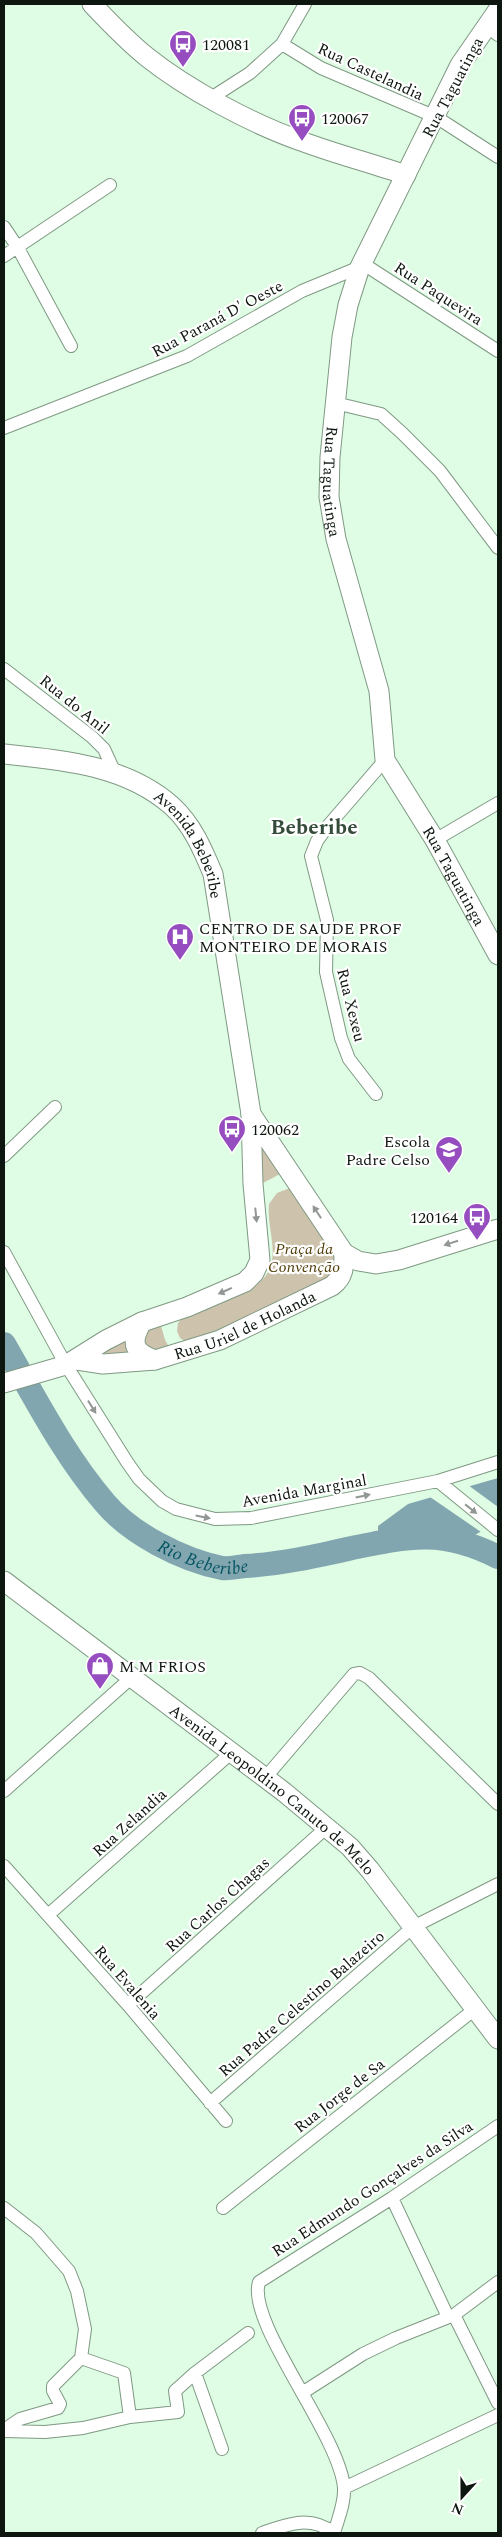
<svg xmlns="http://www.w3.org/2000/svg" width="502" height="2537" viewBox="0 0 502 2537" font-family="Spectral,serif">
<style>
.green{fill:#cdc3ac}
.water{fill:#82a6af}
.pier{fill:#dffce4}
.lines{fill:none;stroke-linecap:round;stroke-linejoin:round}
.river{stroke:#82a6af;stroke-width:24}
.street-casing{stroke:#7f9983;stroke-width:14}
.secondary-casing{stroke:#7f9983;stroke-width:21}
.street{stroke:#fff;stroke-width:12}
.secondary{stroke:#fff;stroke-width:19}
.oneway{fill:#929793}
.labels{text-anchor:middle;stroke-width:4.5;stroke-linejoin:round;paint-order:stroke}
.poi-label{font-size:16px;fill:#0d170f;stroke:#fff;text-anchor:start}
.street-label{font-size:16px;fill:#0d170f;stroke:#fff}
.park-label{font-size:16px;font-style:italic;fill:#513d08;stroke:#fff}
.water-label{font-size:18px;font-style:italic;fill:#045463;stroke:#fff}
.district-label{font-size:21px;font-weight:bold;fill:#344c39;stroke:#fff}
</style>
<rect width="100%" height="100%" fill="#dffce4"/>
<path class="green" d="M258 1138 282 1173 263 1183H262Z
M290 1188 336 1257 329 1277 220 1331 186 1342 180 1338 177 1331 178 1323 182 1318 253 1287C287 1266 266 1234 269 1204L277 1193Z
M160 1322 165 1340 171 1350 96 1354Z"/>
<path class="water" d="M498 1478V1522L473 1536 442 1528 378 1532V1526L408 1504Z"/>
<path class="pier" d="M468 1485 498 1507V1525L481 1532 430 1497Z"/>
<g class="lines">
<path class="river" id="s1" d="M4 1344C35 1398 64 1455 105 1503 131 1534 182 1560 222 1568 229 1569 237 1567 245 1566 281 1564 317 1556 352 1548 410 1536 443 1529 498 1557"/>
<defs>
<path id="street" d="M485 25 498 35
M282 44 321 68 436 117 498 157
M211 98 250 73 282 44 305 4
M4 227 18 248 71 346
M4 256 110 185
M362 263 498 351
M335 403 381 414 402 433 440 471 498 548
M4 428 187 356 302 291 360 267
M4 669 92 737 104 749 115 773
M435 840 498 803
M376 1094 349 1059 341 1038 326 972 327 920 311 856 317 841 327 827 385 760
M4 1156 55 1107
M4 1252 66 1365 127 1462 139 1479 162 1501 176 1509 215 1519 251 1518 438 1481 498 1462
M438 1481 498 1530
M265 1778 354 1674 360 1673 369 1678 498 1804
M4 1791 131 1678
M4 1866 128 2005 226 2121
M48 1915 231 1753
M128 2005 327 1827
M210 2103 413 1927 498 1884
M392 2198 448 2317
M4 2208 36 2233 69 2271 77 2291 85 2329 81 2358 53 2386V2391L60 2404 58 2408 20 2419 4 2430
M223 2208 475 2009
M454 2315 498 2403
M81 2358 124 2373 130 2417
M195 2373 222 2449
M302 2393 363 2354 396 2338 454 2315 498 2282
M4 2431 45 2432 83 2428 130 2417 178 2412 175 2391 195 2373 248 2333
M344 2488 498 2415
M262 2533C288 2524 310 2515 334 2533
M334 2533C338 2519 345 2503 344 2488 340 2435 246 2323 259 2282L392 2198 498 2126"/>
<g id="secondary">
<path d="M92 4C109 22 127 41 147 57 187 89 252 124 301 141 335 154 371 163 406 175"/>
<path id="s2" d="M498 10 460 65 360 267 348 305 342 337 330 457 329 497 336 539 379 691 385 760 435 840 498 955"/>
<path id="s3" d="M4 754C62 760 126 765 172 806 192 824 203 850 213 874L251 1114 253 1184 260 1260 254 1273 245 1282 231 1288 187 1307 142 1322 106 1340 66 1365 4 1383"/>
<path d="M251 1114 344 1253 358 1261 376 1264 399 1260 498 1229"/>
<path d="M142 1322C130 1343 133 1352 155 1360"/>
<path id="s4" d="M77 1360 103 1364 155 1360 220 1340 332 1286C344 1277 344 1267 344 1253"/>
<path id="s5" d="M4 1581 284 1792 350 1847 370 1870 498 2039"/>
</g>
</defs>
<use href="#street" class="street-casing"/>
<use href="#secondary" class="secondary-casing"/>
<use href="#street" class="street"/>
<use href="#secondary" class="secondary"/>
</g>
<defs><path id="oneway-solid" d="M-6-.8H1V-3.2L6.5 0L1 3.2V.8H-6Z" transform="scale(1.25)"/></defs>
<g class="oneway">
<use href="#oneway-solid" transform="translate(317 1212) rotate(-123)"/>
<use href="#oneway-solid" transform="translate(256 1215) rotate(84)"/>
<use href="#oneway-solid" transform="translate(451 1243) rotate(162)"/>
<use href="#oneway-solid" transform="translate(225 1291) rotate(156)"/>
<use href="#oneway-solid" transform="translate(92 1407) rotate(58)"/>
<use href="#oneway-solid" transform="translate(363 1496) rotate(-12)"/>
<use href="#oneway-solid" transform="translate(471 1509) rotate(38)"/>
<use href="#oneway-solid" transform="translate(203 1517) rotate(11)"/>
</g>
<defs>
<symbol id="bus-pin" viewBox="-11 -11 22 30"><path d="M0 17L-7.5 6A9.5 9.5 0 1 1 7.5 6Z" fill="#954dbf" stroke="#fff"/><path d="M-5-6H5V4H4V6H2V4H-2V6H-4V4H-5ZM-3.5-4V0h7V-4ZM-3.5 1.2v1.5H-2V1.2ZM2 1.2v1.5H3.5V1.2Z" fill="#fff"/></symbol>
<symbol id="hospital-pin" viewBox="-11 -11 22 30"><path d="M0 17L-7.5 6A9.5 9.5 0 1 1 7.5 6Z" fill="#954dbf" stroke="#fff"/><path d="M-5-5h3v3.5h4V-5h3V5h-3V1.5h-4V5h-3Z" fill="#fff"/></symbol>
<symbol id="school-pin" viewBox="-11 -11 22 30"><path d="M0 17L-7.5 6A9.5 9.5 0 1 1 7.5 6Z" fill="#954dbf" stroke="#fff"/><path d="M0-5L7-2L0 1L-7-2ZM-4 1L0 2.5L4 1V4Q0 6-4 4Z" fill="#fff"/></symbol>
<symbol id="shop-pin" viewBox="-11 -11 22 30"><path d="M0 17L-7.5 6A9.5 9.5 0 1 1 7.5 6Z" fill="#954dbf" stroke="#fff"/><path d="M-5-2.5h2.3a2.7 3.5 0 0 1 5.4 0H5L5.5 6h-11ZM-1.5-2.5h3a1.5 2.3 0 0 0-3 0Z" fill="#fff"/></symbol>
</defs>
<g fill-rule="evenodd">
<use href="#bus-pin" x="167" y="28" width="32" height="43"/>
<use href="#bus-pin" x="286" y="102" width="32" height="43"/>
<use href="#hospital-pin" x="164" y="921" width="32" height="43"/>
<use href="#bus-pin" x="216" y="1113" width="32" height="43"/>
<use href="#school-pin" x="433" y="1134" width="32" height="43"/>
<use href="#bus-pin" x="461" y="1201" width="32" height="43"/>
<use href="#shop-pin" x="84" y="1650" width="32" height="43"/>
</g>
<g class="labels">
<g class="poi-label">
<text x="202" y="50">120081</text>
<text x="321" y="124">120067</text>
<text x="199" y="934">CENTRO DE SAUDE PROF<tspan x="199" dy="18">MONTEIRO DE MORAIS</tspan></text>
<text x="251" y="1135">120062</text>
<text x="430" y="1147" text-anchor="end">Escola<tspan x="430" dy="18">Padre Celso</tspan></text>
<text x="458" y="1223" text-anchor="end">120164</text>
<text x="119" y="1672">M M FRIOS</text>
</g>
<g class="street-label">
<text transform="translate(371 71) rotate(25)" y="6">Rua Castelandia</text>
<text transform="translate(452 87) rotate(-62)" y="6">Rua Taguatinga</text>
<text transform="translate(439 293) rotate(33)" y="6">Rua Paquevira</text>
<text transform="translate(217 318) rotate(-28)" y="6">Rua Paraná D' Oeste</text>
<text dy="6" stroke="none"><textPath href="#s2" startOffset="510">Rua Taguatinga</textPath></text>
<text transform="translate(75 704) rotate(39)" y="6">Rua do Anil</text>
<text dy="6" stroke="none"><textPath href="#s3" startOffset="221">Avenida Beberibe</textPath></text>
<text dy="6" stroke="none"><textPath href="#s2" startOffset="930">Rua Taguatinga</textPath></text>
<text transform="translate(352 1005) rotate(76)" y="6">Rua Xexeu</text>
<text dy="6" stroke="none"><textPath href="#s4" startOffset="175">Rua Uriel de Holanda</textPath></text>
<text transform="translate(304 1490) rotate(-10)" y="6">Avenida Marginal</text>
<text dy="6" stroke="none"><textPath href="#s5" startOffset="340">Avenida Leopoldino Canuto de Melo</textPath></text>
<text transform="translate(129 1822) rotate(-42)" y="6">Rua Zelandia</text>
<text transform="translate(217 1904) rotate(-42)" y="6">Rua Carlos Chagas</text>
<text transform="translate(128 1982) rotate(49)" y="6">Rua Evalenia</text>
<text transform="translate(301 2003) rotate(-41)" y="6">Rua Padre Celestino Balazeiro</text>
<text transform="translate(339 2095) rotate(-38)" y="6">Rua Jorge de Sa</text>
<text transform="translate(372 2188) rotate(-33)" y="6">Rua Edmundo Gonçalves da Silva</text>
</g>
<g class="park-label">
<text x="304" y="1254">Praça da<tspan x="304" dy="18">Convenção</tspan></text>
</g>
<g class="water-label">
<text dy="6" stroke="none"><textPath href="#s1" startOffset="304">Rio Beberibe</textPath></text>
</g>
<g class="district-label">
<text x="314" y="834">Beberibe</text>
</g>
</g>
<rect width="502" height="2537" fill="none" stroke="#0d170f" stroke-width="10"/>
<g transform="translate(462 2497) rotate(201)" stroke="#ffffff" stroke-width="4" paint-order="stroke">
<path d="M0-4L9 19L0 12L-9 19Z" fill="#0d170f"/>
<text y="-8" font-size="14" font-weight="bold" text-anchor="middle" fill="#0d170f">N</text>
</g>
</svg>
